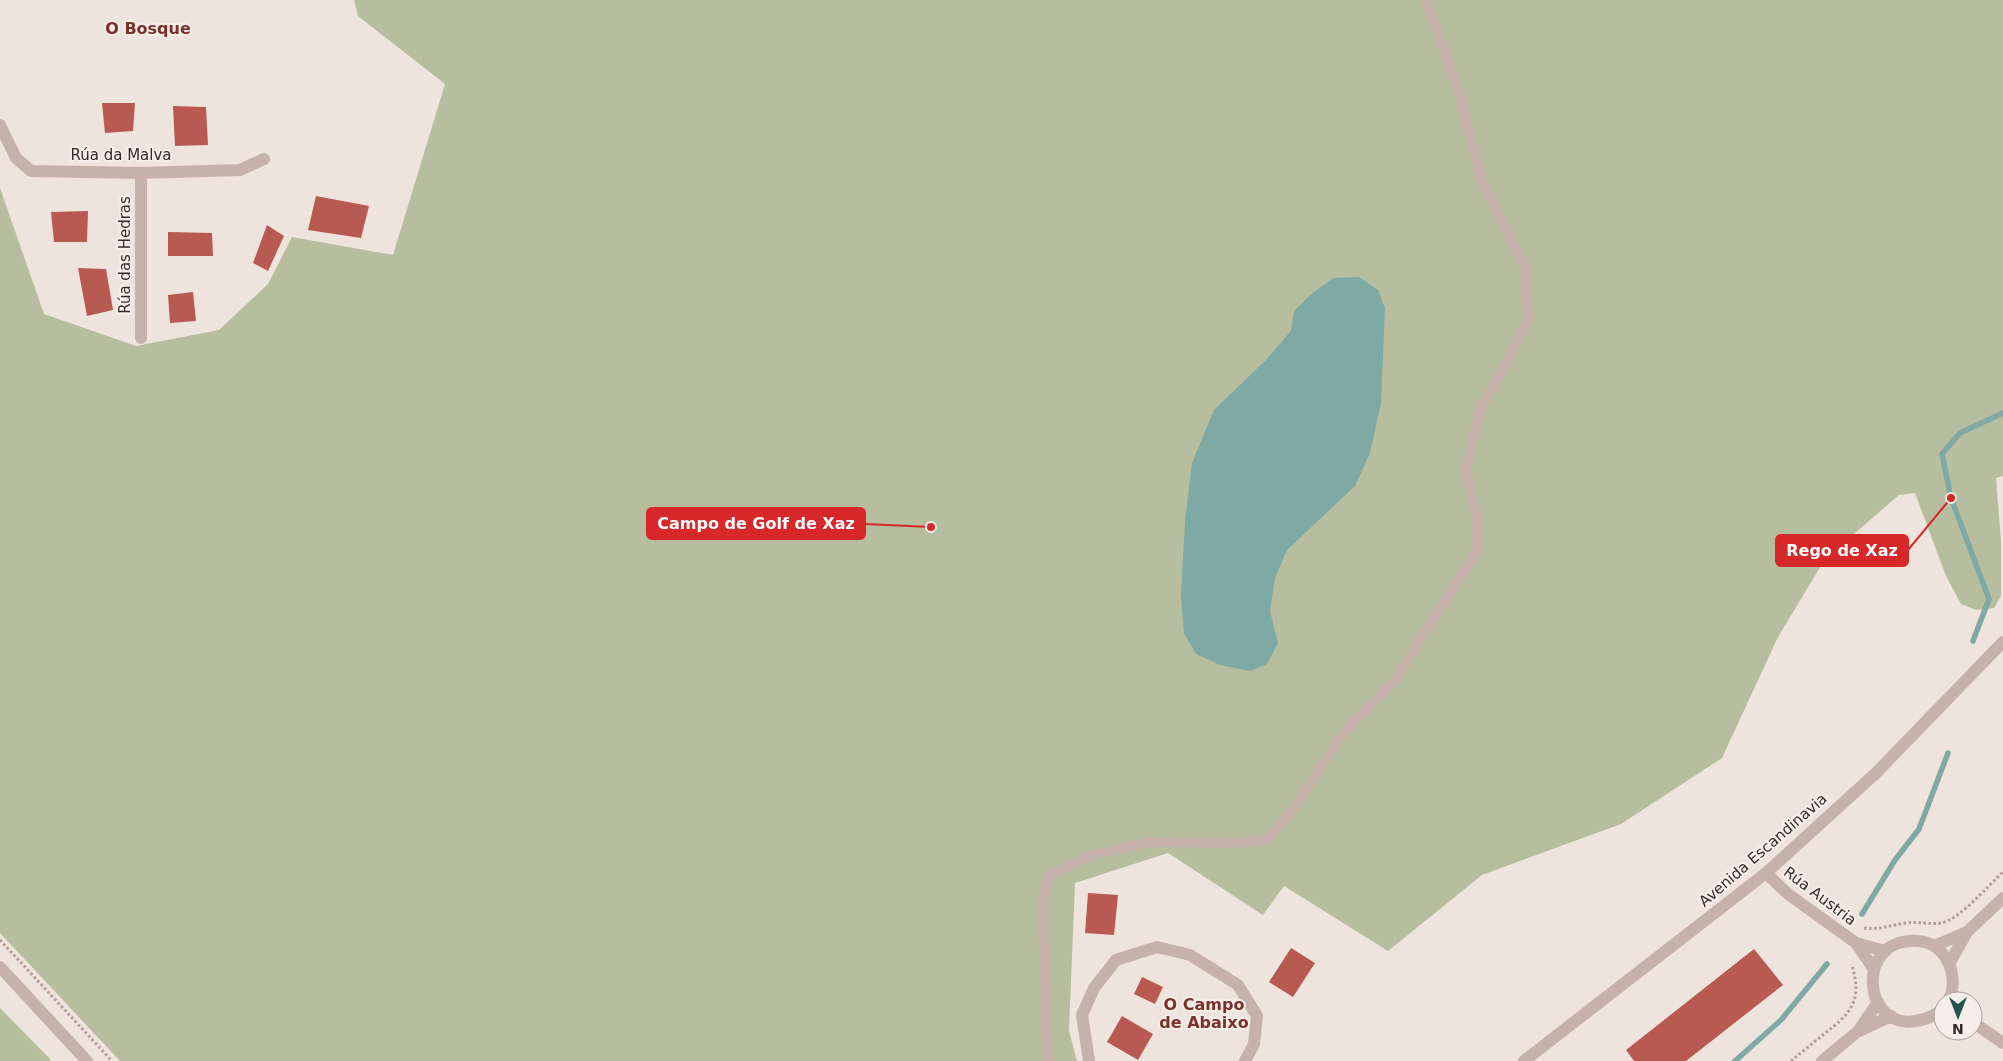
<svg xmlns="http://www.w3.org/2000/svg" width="2003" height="1061" viewBox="0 0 2003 1061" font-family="'DejaVu Sans',sans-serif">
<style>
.green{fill:#b7bd9f}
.water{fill:#7fa9a4}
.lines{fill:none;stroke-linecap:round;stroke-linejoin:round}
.stream{stroke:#7fa9a4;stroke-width:5.5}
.building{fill:#b85a52}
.path{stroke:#b29c95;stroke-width:3;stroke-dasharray:2.5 2.5;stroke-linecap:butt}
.service{stroke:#c6b2aa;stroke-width:10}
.minor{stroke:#c6b2aa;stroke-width:12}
.tertiary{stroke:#c6b2aa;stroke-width:12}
.labels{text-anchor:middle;stroke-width:4;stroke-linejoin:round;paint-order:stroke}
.street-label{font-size:15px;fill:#342b29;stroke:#f7eee9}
.neighbourhood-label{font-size:16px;font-weight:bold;fill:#7a312b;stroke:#f7eee9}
.leader{fill:none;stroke:#d62828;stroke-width:2}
.callout-dot{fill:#d62828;stroke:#f7eee9;stroke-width:2}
.callout{fill:#d62828;stroke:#d62828;stroke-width:2}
.callout-label{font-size:16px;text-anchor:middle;font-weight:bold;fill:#fff}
</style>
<rect width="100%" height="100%" fill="#efe4dd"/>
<path class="green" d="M354 0H2003V476L1996 478 2001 541V596L1994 608 1976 610 1961 604 1946 576 1915 493 1899 495 1825 559 1778 637 1722 758 1621 824 1482 875 1388 951 1284 886 1263 915 1168 853 1075 883 1069 1031 1077 1061H120L0 933V188L44 314 136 346 219 330 268 284 292 237 393 255 445 84 358 16Z
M0 1008 49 1058 51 1061H0Z"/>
<path class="water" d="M1359 277 1378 290 1385 308 1381 403 1370 453 1355 486 1287 550 1275 578 1270 611 1278 643 1267 664 1250 671 1220 665 1196 654 1184 633 1181 596 1185 521 1192 463 1214 410 1266 360 1291 331 1294 311 1309 296 1333 278Z"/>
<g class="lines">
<path class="stream" d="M1973 641 1989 599 1951 498 1942 454 1960 433 2003 413
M1862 914 1895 860 1919 829 1948 753
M1735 1061 1781 1020 1827 964"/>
</g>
<path class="building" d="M102 103H135L133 131 105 133Z
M173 106 206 107 208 145 175 146Z
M316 196 369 206 361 238 308 230Z
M88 211 87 242H54L51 212Z
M267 225 284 236 268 271 253 263Z
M168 232 212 233 213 256H168Z
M78 268 106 269 113 310 87 316Z
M193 292 196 321 170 323 168 295Z
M1088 893 1118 895 1114 935 1085 933Z
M1291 948 1315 963 1293 997 1269 982Z
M1754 949 1783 985 1686 1061H1634L1626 1050Z
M1142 977 1163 987 1155 1004 1134 994Z
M1122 1016 1153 1034 1138 1060 1107 1042Z"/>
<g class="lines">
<path class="path" d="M1864 928C1880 930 1891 925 1906 923 1918 921 1929 925 1941 923 1959 920 1989 885 2003 872
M0 940 112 1061
M1791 1061C1802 1052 1813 1043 1824 1034 1850 1014 1863 1001 1852 966"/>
<path class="service" d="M1048 1061 1042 901 1049 876 1092 855 1149 842 1235 843 1268 839 1293 809 1343 733 1395 680 1476 552 1477 520 1466 470 1480 409 1506 364 1528 320 1526 271 1482 181 1457 86 1426 0"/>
<path class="minor" d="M0 125 16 158 31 171 141 173 240 170 264 159
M141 173V338
M1766 873 1788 894 1856 943 1885 951
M1856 943 1874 969
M1934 946 1967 932 2003 898
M1949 964 1967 932
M1943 1008C1936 1016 1927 1019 1916 1021 1862 1030 1854 937 1918 941 1946 942 1961 978 1948 1001
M1973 1022 2003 1043
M1859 1030 1878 1002
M1089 1061 1082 1015 1094 988 1116 960 1157 947 1190 955 1238 985 1257 1016 1254 1044 1245 1061
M1524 1061 1766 873 1876 773 2003 642
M1822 1061 1857 1032 1891 1016"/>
<path class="tertiary" d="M0 967 87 1061"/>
</g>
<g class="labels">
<g class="street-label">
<text x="121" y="160">Rúa da Malva</text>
<text transform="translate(125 255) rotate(-90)" y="5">Rúa das Hedras</text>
<text transform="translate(1763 850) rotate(-41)" y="5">Avenida Escandinavia</text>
<text transform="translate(1820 896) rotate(37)" y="5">Rúa Austria</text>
</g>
<g class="neighbourhood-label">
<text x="148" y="34">O Bosque</text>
<text x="1204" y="1010">O Campo<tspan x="1204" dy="18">de Abaixo</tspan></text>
</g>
</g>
<path class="leader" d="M931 527L865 524M1951 498L1908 550"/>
<g class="callout-dot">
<circle cx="931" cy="527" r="5"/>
<circle cx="1951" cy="498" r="5"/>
</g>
<g class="callout">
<rect x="647" y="508" width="218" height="31" rx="5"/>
<rect x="1776" y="535" width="132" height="31" rx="5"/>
</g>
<g class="callout-label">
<text x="756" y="529">Campo de Golf de Xaz</text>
<text x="1842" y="556">Rego de Xaz</text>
</g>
<g transform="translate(1958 1016) rotate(180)"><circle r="24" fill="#f7eee9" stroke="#a9a09c"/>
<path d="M0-4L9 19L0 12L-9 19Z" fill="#23514d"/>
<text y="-8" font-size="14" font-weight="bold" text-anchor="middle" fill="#342b29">N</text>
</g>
</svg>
